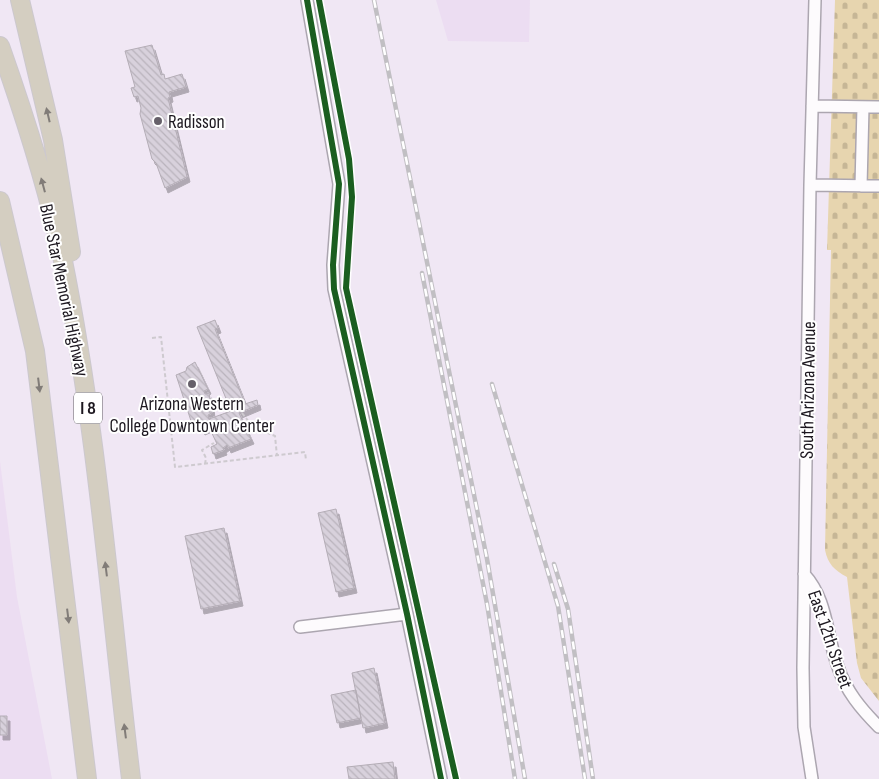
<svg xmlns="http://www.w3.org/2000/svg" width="879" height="779" viewBox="0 0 879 779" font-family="'Sofia Sans Condensed',sans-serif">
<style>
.built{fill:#ecddf2}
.cemetery{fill:url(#cemetery-stones)}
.building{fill:url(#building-back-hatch);stroke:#b4adb6;filter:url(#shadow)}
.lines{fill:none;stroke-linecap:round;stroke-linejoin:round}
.minor-casing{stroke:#aca6b0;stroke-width:14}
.highway-casing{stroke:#ccc8ce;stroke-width:20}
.path{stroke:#cecacf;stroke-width:2;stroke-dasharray:4 2.5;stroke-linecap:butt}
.minor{stroke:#fdfbfd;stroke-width:11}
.highway{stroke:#d4cec1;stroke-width:18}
.rail-casing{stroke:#c1bfc3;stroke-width:4.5}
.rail{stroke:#fff;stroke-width:2.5;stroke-dasharray:8;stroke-linecap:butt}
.cycleway-casing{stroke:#fff;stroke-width:9}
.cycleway{stroke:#1b5e20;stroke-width:6}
.oneway{fill:#817c78}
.poi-dot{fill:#66606a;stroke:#fff;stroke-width:2}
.labels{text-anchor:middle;stroke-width:4;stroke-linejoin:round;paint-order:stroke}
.shield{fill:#fff;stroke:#605d62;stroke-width:1}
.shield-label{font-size:18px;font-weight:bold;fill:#1c171f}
.poi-label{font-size:19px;fill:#1c171f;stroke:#fff;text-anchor:start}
.street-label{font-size:19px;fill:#1c171f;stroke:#fff}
</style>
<defs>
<pattern id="cemetery-stones" width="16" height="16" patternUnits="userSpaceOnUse" patternTransform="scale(1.25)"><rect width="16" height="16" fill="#e7d5af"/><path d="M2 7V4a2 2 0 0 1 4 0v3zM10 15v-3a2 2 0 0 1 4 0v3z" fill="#c6b696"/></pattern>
<pattern id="building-back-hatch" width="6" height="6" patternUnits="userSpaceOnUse" patternTransform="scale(1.25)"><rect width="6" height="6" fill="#d8d1dc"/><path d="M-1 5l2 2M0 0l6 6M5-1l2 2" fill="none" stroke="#b9b3bc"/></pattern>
<filter id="shadow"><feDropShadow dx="3" dy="5" stdDeviation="0" flood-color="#0004"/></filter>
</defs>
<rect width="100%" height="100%" fill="#f0e7f4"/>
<path class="built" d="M436 0H530L529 42 448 41Z
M0 461 17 597 52 779H0Z"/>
<path class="cemetery" d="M835 0H879V701L861 678 857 663 847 577C834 570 828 564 825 550L831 250H827Z"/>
<path class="building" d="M152 45 161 75 164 74 165 79 182 74 186 87 169 92 170 97 168 98 187 177 165 188 156 163 152 159 140 114 141 108 138 96 134 97 131 88 135 87 125 51Z
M215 320 218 328 215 329 244 401 235 404 236 407 257 400 258 405 239 413 251 439 228 448 227 445 223 448 224 450 213 454 211 447 217 444 209 427 202 430 199 422 192 424 176 375 186 371 187 367 195 362 208 389 204 391 205 394 209 393 211 405 212 413 208 415 209 419 231 411 197 327Z
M336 509 354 588 336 592 318 513Z
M224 528 240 601 201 609 185 536Z
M374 668 385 723 363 728 352 673Z
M356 690 361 718 337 723 331 695Z
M0 716H7V735H0Z
M393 762 395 779H349L347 767Z"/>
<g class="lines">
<defs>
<path id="minor" d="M307 0 339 184 333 265 334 289 407 614 441 779
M812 106 879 107
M810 185 879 186
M861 186 863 107
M804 574C828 600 826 635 838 667 846 691 861 709 879 727
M300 627 407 614
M812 779 804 727 803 668 810 185 815 0"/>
<path id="highway" d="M20 0 53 140 71 252
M0 46C24 114 47 184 62 256 97 428 110 604 131 779
M0 201 35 351 87 779"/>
</defs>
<use href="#minor" class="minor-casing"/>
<use href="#highway" class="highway-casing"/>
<path class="path" d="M152 338 161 337 175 467 305 452 306 460
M242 413 253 427 275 436 277 456
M205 464 206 458 202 450 214 443"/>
<use href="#minor" class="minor"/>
<use href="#highway" class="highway"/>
<defs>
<path id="rail" d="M374 0 487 559 525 779
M422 273 487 604 515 779
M492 384 558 606 585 779
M554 564 568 609 593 779"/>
</defs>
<use href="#rail" class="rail-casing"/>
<use href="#rail" class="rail"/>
<defs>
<path id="cycleway" d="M307 0 339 184 333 265 334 289 407 614 441 779
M319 0 349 159 352 197 346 288 456 779"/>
</defs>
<use href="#cycleway" class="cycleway-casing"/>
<use href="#cycleway" class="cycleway"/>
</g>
<defs><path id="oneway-solid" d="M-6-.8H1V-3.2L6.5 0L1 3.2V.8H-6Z" transform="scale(1.25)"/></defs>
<g class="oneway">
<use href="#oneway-solid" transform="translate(48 115) rotate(-103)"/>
<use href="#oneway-solid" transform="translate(43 185) rotate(-105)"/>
<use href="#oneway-solid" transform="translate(39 385) rotate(83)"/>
<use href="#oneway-solid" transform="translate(106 569) rotate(-97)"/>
<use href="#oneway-solid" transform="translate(68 616) rotate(83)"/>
<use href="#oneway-solid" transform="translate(125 731) rotate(-97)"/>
</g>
<g class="poi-dot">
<circle cx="158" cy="121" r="5"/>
<circle cx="192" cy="384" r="5"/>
</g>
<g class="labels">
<rect class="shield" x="74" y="392.5" width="28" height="31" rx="4"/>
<g class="shield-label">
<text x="88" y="414">I 8</text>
</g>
<g class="poi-label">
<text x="168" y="128">Radisson</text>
<text x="192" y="410" text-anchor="middle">Arizona Western<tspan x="192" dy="22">College Downtown Center</tspan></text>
</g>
<g class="street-label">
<text transform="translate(65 290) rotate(78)" y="7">Blue Star Memorial Highway</text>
<text transform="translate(807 390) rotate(-89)" y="7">South Arizona Avenue</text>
<text transform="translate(831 639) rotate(71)" y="7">East 12th Street</text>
</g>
</g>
</svg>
